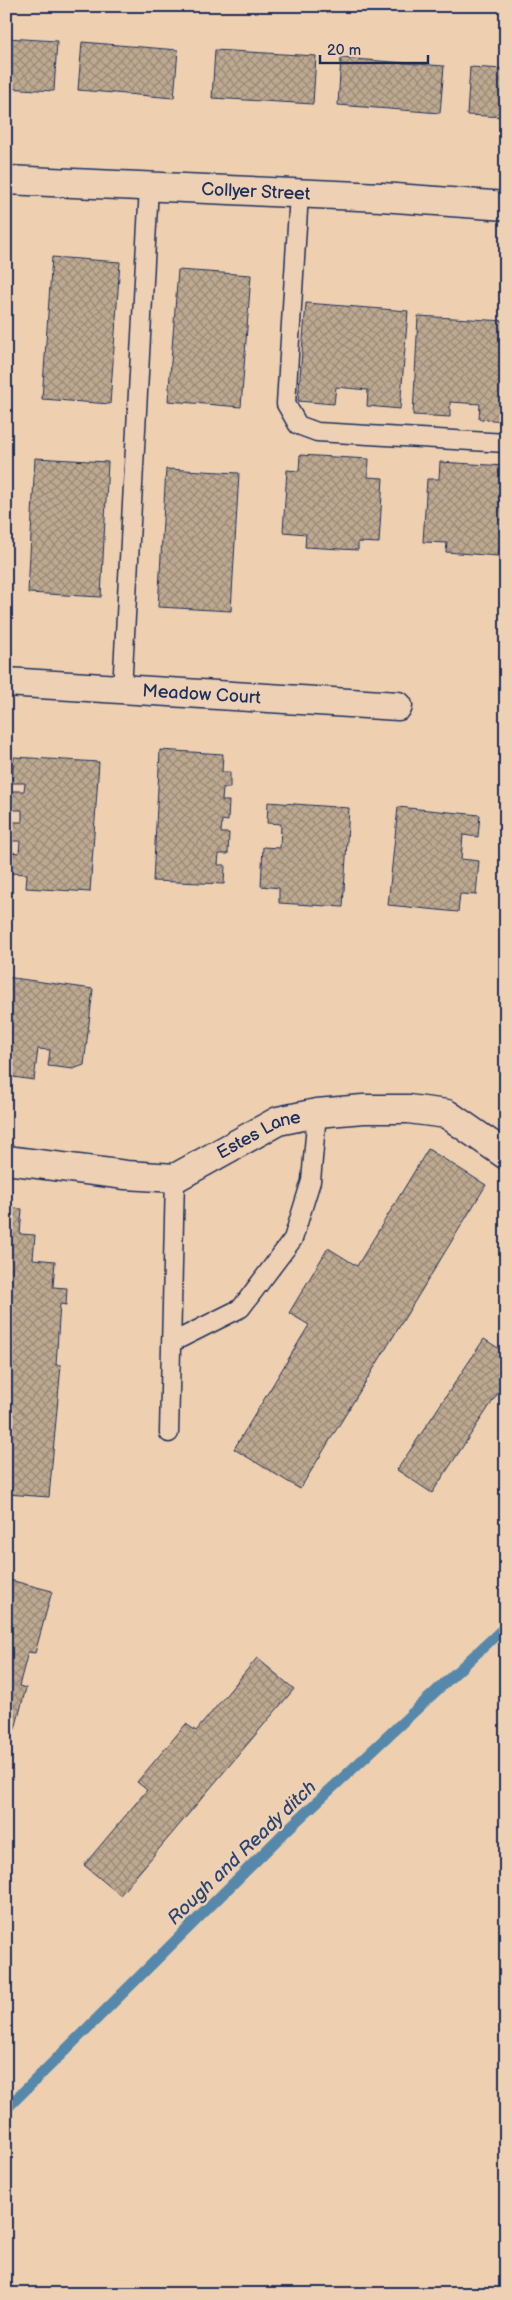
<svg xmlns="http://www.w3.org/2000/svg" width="512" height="2300" viewBox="0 0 512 2300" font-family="'Balsamiq Sans',sans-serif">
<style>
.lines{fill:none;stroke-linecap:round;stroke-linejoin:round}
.stream{stroke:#5688ab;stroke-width:11}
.building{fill:url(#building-cross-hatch);stroke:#1b2f5e}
.lane-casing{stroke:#1b2f5e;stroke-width:21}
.street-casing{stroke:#1b2f5e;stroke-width:31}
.secondary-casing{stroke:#1b2f5e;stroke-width:31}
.lane{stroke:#eed1b4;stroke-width:18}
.street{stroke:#eed1b4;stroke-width:28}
.secondary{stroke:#eed1b4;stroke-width:28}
.labels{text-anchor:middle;stroke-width:4.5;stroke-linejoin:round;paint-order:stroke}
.street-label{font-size:18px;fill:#1b2f5e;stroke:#eed1b4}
.water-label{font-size:19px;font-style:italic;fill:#2a4571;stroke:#eed1b4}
</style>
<defs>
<pattern id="building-cross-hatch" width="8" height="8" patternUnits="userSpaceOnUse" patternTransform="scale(1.25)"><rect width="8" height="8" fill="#bea990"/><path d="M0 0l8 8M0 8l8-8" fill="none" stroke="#9a8a79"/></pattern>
</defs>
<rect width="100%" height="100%" fill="#eed0b0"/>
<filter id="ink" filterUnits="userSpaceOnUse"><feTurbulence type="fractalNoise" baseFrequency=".02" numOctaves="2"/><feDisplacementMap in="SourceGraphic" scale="10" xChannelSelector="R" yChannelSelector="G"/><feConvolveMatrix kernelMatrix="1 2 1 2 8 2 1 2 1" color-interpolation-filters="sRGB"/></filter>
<g filter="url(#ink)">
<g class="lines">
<path class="stream" d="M6 2109 289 1828 506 1626"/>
</g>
<path class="building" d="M6 38 57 41 54 91 6 88Z
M82 42 178 50 174 98 78 90Z
M215 50 316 56 313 104 212 98Z
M505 50 506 117 467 115 470 67 504 69Z
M341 58 444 66 440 113 338 105Z
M52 257 120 262 110 404 42 399Z
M178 270 251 275 241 407 168 401Z
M306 303 408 311 400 409 367 406 368 390 336 387 334 404 298 401Z
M418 316 506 321V421L479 419 480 404 450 402V417L413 415Z
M300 455 369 459 368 477 383 478 379 543 358 542V550L305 547 306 534 283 532 287 470 299 471Z
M35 458 108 462 101 597 28 593Z
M440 462 506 466V549H499L498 556 446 552 447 543 423 542 427 479H439Z
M166 469 239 473 231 611 158 607Z
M160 750 223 754 222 772H230V788H223L222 801H229L228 821 222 820 221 833H229L228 854H219L218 865H225L224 884 153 881Z
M14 757 99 762 90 892 26 888 27 874 9 873 11 852 19 853 20 841H11L12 822H22V810H12L13 791H24L25 783H12Z
M268 802 349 808 343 907 279 903V888L261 886 263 847 280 848 281 824 267 823Z
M398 807 480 815 478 837 463 835 461 859 479 861 476 895 460 894 458 912 388 905Z
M6 977 93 989 84 1065 73 1069 48 1066 50 1050 38 1049 34 1080 6 1076Z
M428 1149 486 1185 300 1489 234 1449 309 1325 289 1313 328 1248 357 1266Z
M6 1208 22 1209 20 1234 35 1235 33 1259 55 1261 53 1287 67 1288 66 1305 60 1304 56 1365H61L49 1497 6 1494Z
M484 1339 506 1353V1381L432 1493 397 1470Z
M6 1579 52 1591 35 1653 28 1652 19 1686 26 1688 15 1729 7 1727 6 1731Z
M257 1658 294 1689 120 1895 84 1865 147 1790 137 1782 186 1724 196 1731Z"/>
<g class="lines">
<defs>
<path id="lane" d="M299 194 286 404 298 425 317 432 506 443
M122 690 149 187
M171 1343 241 1308 293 1239 311 1181 317 1113
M169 1433 175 1178"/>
<g id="street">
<path id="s1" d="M6 682 398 706"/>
<path id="s2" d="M6 1160 126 1175 175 1178 278 1121 317 1113 363 1109H408L447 1114 506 1155"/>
</g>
<g id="secondary">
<path id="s3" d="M6 180 381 197 506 206"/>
</g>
</defs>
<use href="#lane" class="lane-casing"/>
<use href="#street" class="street-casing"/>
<use href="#secondary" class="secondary-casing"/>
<use href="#lane" class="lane"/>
<use href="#street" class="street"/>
<use href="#secondary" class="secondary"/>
</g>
</g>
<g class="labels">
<g class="street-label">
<text dy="6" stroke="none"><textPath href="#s3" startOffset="250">Collyer Street</textPath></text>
<text dy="6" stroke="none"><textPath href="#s1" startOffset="196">Meadow Court</textPath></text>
<text dy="6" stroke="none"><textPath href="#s2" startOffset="265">Estes Lane</textPath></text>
</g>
<g class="water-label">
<text transform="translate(241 1852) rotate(-44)" y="7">Rough and Ready ditch</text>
</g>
</g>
<rect width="512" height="2300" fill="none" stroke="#eed1b4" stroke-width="25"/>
<rect x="12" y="12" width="487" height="2275" fill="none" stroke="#1b2f5e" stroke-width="2" filter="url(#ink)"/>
<path d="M320 55v8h108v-8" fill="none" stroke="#1b2f5e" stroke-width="2.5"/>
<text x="327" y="55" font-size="15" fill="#1b2f5e" stroke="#eed1b4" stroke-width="4" paint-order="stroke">20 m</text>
</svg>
